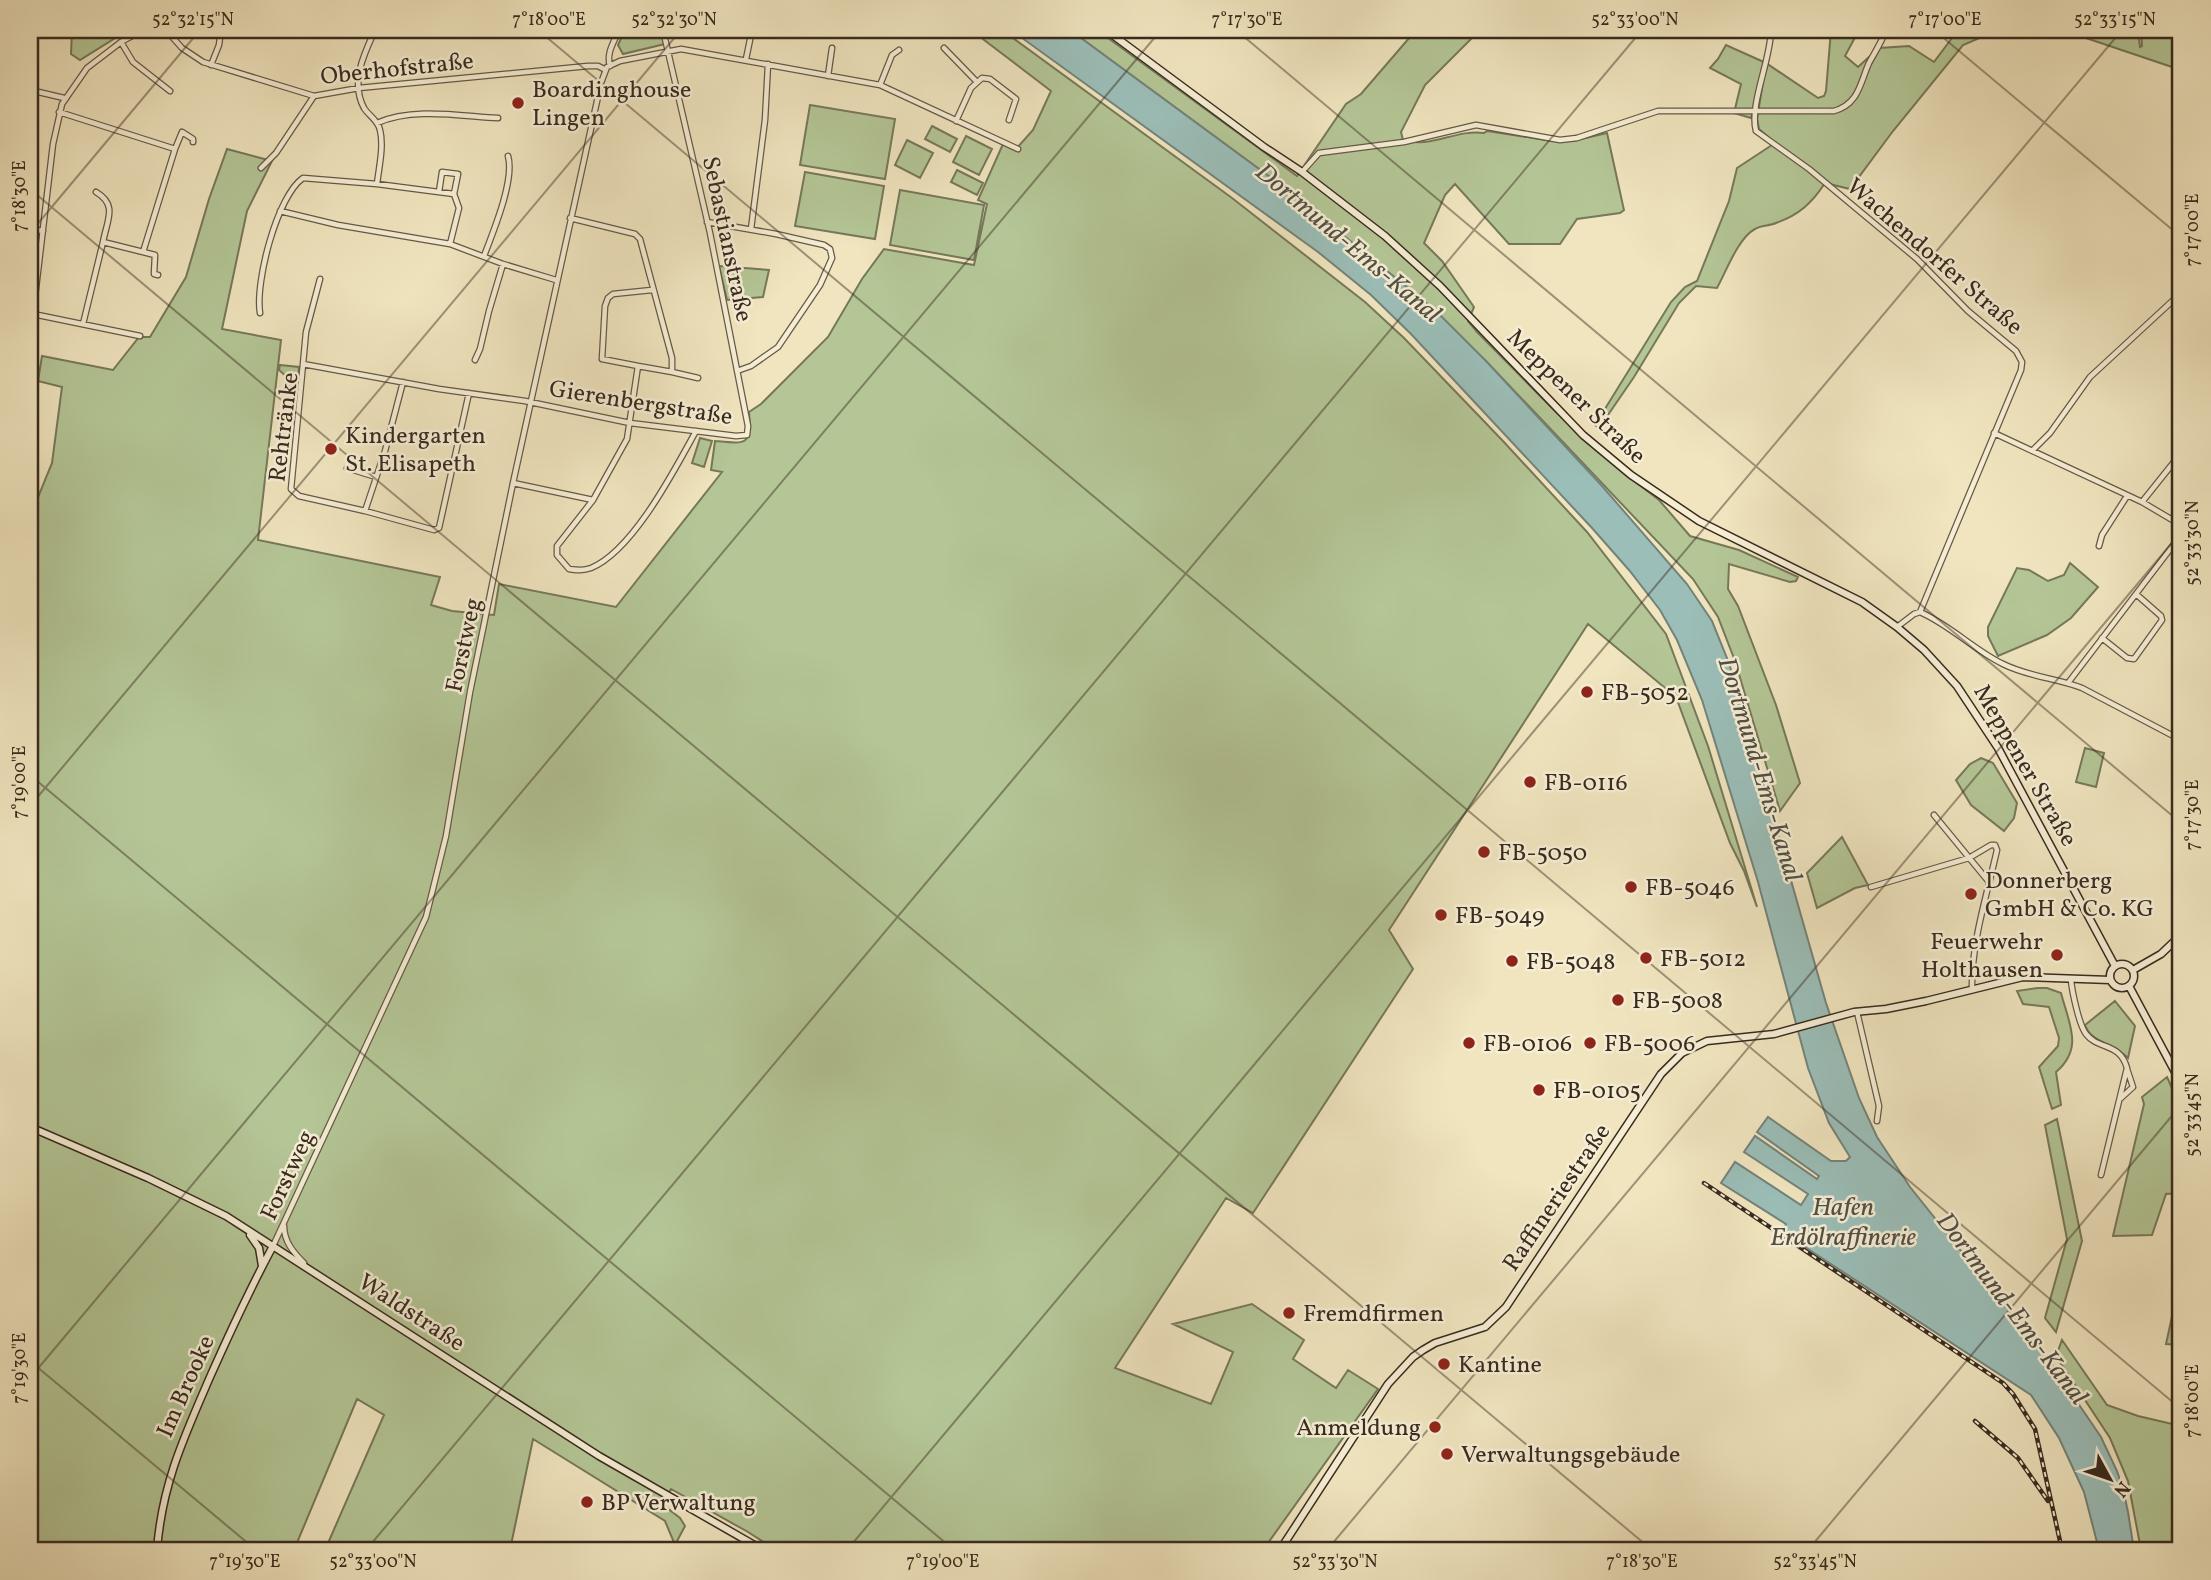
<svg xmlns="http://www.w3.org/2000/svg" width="2211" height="1580" viewBox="0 0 2211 1580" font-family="Vollkorn,serif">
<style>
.green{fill:#b4c696;stroke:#76785a;stroke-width:2}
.water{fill:#9bbeb8;stroke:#74837a;stroke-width:2}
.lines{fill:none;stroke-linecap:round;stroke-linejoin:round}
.street-casing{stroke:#675946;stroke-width:7}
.secondary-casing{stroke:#392a1e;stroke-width:9}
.street{stroke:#f5eed5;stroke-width:4.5}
.secondary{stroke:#f5eed5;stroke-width:6}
.rail-casing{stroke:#392a1e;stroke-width:4.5}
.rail{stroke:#f5eed5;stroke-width:2;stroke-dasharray:5;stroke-linecap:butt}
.ticks{fill:none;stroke:#392a1e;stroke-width:2;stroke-opacity:0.45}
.poi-dot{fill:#8f2418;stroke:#f5eed5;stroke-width:2.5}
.labels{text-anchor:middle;stroke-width:5;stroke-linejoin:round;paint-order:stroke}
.street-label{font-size:24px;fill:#392a1e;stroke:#f5eed5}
.poi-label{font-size:24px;fill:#392a1e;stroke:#f5eed5;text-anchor:start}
.water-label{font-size:26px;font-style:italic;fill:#524f44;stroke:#f5eed5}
.neatline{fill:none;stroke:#392a1e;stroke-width:2.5}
.ticks-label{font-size:18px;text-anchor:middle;fill:#392a1e}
</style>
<rect width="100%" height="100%" fill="#f0e5bf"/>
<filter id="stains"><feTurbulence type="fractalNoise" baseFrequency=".00286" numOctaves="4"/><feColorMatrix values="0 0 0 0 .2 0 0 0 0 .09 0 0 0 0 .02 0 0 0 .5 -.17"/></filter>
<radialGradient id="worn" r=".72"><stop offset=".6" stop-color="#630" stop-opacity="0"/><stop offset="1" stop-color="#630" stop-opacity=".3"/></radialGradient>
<path class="green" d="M72 30H128L80 60 71 54Z
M625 30H660L665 44 623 54 618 45Z
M971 30H1002L1232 198 1365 302 1404 338 1502 440 1587 532 1666 634 1708 746 1757 907 1744 871 1730 843 1676 697 1588 624 1389 930 1413 969 1253 1213 1226 1198 1115 1368 1211 1404 1233 1352 1173 1324 1252 1304 1304 1340 1293 1359 1336 1388 1348 1370 1378 1389 1263 1550H776L748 1532 671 1489 662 1504 680 1518 685 1526 675 1545 665 1521 533 1439 510 1550H325L384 1415 357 1399 294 1550H30V517L52 463 62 387 38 381 42 356 113 370 139 337H150L186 277 209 199 227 149 272 161 247 211 222 329 281 340 258 540 440 577 431 605 452 611 494 615 499 584 616 607 722 472 711 470 715 441C746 444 752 446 749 412L761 404 828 337 862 279 884 249 974 265 987 204 978 200 1003 144 1016 149 1033 130 1051 91Z
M1070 30H1097L1297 176 1346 104 1361 94 1416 30H1480L1425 85 1401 132 1403 140C1428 149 1457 129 1484 133L1487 131 1553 141H1573L1607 133 1624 210 1620 213 1577 219 1560 244H1509L1455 184 1445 195 1424 243 1442 261 1474 307 1468 321 1477 332 1557 413 1629 477 1659 500 1690 536 1739 550 1798 577 1796 581 1790 582 1729 564 1728 589 1738 606 1776 705 1800 783 1780 811 1735 661 1718 617 1693 579 1485 360 1289 191Z
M1831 30H1859L1845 56 1858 67 1879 48 1909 46 1934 62 1958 30H1998L1963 45 1893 131 1850 189 1825 183C1812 203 1799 215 1776 223 1770 226 1760 225 1755 229 1738 238 1726 272 1717 288L1696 286 1679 303 1634 377 1599 428 1595 425 1671 302 1685 287 1697 281 1729 201 1737 168 1775 143 1759 129 1757 119 1764 76 1751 118 1734 113 1741 84 1710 68 1718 59 1726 45 1766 63 1818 98 1824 96 1826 91Z
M2050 30H2138L2140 47 2142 46 2141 30H2181V70L2083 37Z
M810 105 895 119 885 179 800 165Z
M932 126 957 139 950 152 925 139Z
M966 136 992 149 979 175 953 162Z
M907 140 933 153 920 178 895 165Z
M957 170 983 183 977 195 951 182Z
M805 172 884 186 875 239 795 226Z
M900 190 984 205 974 260 890 245Z
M719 266 769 270 763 297 727 300Z
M280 365 299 367 297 395 286 394 288 378 279 370Z
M700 438 712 441 704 467 692 463Z
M2070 563 2098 587 2071 618 2047 635 1998 656 1988 636V627L2017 568 2029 570 2048 581 2064 575Z
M2085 748 2104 753 2096 787 2076 782Z
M1981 758 1993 763 2017 803 2014 818 2004 831 1971 805 1956 780 1970 764Z
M1842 837 1868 885 1855 888 1817 908 1807 873Z
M2038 988H2047L2061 993C2069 1024 2084 1048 2056 1072L2061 1105 2052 1109 2039 1067 2058 1046 2059 1038 2049 1007 2023 1004 2017 991Z
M2115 1001 2135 1026 2128 1058C2115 1044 2091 1043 2085 1025Z
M2167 1077 2181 1108V1193L2166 1194 2152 1235 2113 1236 2144 1104 2142 1097Z
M2057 1119 2082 1241 2056 1332 2045 1318 2067 1239 2045 1125Z
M2181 1275V1345L2166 1344Z
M2062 1340 2107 1405 2138 1416 2181 1426V1550H2141L2128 1481 2110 1438 2056 1356Z"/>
<path class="water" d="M1011 30H1070L1289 191 1435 310 1485 360 1602 486 1687 584 1712 621 1729 663 1826 1003 1859 1098 1877 1137 1910 1187 2050 1362 2101 1437 2117 1471 2123 1489 2128 1512 2134 1550H2099L2084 1492 2059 1438 2031 1395 1782 1232 1786 1224 1721 1183 1735 1162 1801 1205 1808 1194 1744 1152 1755 1136 1817 1179 1819 1176 1757 1132 1768 1117 1831 1161H1846L1850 1157 1829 1123 1808 1068 1758 882 1702 700 1677 640 1660 610 1629 570 1592 528 1411 334 1371 295 1318 252Z"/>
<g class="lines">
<defs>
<path id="street" d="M166 30 182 48 203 62 314 96 359 88 588 66H598L606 70
M375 30C364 54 350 82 364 108 369 116 378 120 380 130 384 146 379 167 377 184
M1771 30C1771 59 1749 105 1756 131L1809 169 1917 259 1968 311 2016 351 2022 362 2021 370 1920 612
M222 31 261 33 266 30
M121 42 133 62 170 91
M944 48 976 81
M746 59 752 30
M211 65 219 45 221 30
M610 66C606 53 614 42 619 30
M828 76 832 48
M880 85 892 55 899 50
M30 90 64 98
M59 112 175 149 143 252 103 242 83 324
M956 121 971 88 982 78 990 79 1016 99 1009 120
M377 123C413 107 460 116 498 118
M175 149 182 132 193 139V142
M261 168 276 153 314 96
M1302 172 1319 153 1404 142 1476 125 1560 140 1577 138 1658 111H1834C1859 104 1860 83 1869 63 1874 54 1879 46 1883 37
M96 192C118 205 107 220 103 242
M439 192 442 172 458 174 454 194
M280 211 338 225 450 244 503 264 556 280
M707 222 776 234 824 245 830 249 832 258 820 285 778 347 751 366 737 371
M30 229 43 231
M751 229 765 120 768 64
M143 252 155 255 154 274 158 275
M484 256C493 232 515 180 508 156
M260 313C255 282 277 196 303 178L377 184 454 194 459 208 450 244
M33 314 140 336
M30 339 53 144 62 104 87 68 121 42 143 30
M475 360 480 349 489 311 503 264
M303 364 306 332 320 279
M638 366 602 359 605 306 608 298 613 294 652 290
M672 372 698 378
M469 393 439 528 434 530 365 511 299 496 291 489 303 364 439 389 525 401 630 423 736 436 747 435 748 426 710 233 663 30
M1994 433 2142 502 2181 525
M2033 450 2050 433 2090 377 2181 293
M347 468 376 477
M513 483 593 500 627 439 638 366 672 372V358L640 239 635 234 570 218
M593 500 557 546V555L569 569C577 570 583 571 591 568 633 551 675 469 696 431
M2142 502 2178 457
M365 511 385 451 403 382
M2099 546 2102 535 2127 496
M1897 627 1914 614 1920 612C1950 625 1974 650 2003 664 2029 677 2056 678 2082 688L2181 740
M2102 638 2127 658 2134 659 2162 620 2161 616 2136 594
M2068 683 2181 535
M1934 815 1989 882
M1871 887 1969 858 1991 845H1995L1997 850C1987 895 1971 943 1972 990
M2071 980C2072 991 2079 1025 2086 1034 2098 1050 2120 1042 2127 1068L2101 1175
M1857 1012 1879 1106 1877 1121
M2121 1098 2133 1087 2127 1069
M284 1226C284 1242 294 1253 304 1263
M273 1246 426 917 446 836 470 692 513 483 601 83 607 67 620 61 681 49 880 85 1018 149"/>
<path id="secondary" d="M1106 30 1264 147 1302 172 1385 236 1440 286 1583 435 1631 475 1699 521 1862 602 1897 627 1924 650 1957 686 1998 748 2115 966
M2110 976a12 12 0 1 1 24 0a12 12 0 1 1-24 0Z
M2133 970 2161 954 2181 935
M2129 986 2181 1083
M30 1127 148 1178 226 1216 599 1456 763 1550
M250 1235 259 1248 262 1266
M157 1550C162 1484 184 1437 210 1377 230 1332 250 1289 273 1246
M1280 1550 1388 1384 1413 1357 1423 1350 1435 1343 1485 1327 1506 1307 1661 1074 1682 1053 1707 1041 1774 1034 1854 1012 1886 1009 1926 1001 2023 977 2110 980"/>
</defs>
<use href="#street" class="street-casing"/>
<use href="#secondary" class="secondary-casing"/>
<use href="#street" class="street"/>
<use href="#secondary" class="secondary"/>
<defs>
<path id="rail" d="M1704 1183 2003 1383 2013 1394 2035 1429 2062 1550
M1975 1421 2018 1458 2048 1501"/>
</defs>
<use href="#rail" class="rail-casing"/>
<use href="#rail" class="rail"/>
</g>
<path class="ticks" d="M538 30 2181 1409M1236 30 2181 823M1934 30 2181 237M30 189 1652 1550M30 233 200 30M30 775 954 1550M30 806 681 30M30 1361 256 1550M30 1378 1161 30M366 1550 1642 30M847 1550 2122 30M1327 1550 2181 532M1808 1550 2181 1105"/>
<g class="poi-dot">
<circle cx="518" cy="103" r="7"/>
<circle cx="331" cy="449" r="7"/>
<circle cx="1587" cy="692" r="7"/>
<circle cx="1530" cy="782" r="7"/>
<circle cx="1484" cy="852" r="7"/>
<circle cx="1631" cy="887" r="7"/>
<circle cx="1971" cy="894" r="7"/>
<circle cx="1441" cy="915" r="7"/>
<circle cx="2057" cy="955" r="7"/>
<circle cx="1646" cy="958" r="7"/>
<circle cx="1512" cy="961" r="7"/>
<circle cx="1618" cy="1000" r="7"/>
<circle cx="1469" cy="1043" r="7"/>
<circle cx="1590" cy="1043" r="7"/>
<circle cx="1539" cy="1090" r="7"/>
<circle cx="1289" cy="1313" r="7"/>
<circle cx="1444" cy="1364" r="7"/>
<circle cx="1435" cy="1427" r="7"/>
<circle cx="1447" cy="1454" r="7"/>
<circle cx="587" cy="1502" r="7"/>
</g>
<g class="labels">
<g class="street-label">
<text transform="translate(397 68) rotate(-6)" y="8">Oberhofstraße</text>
<text transform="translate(728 239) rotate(78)" y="8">Sebastianstraße</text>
<text transform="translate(1935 256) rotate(41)" y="8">Wachendorfer Straße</text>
<text transform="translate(1577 396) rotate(44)" y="8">Meppener Straße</text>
<text transform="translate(641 402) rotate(9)" y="8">Gierenbergstraße</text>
<text transform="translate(283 427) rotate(-83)" y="8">Rehtränke</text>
<text transform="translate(463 645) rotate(-78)" y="8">Forstweg</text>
<text transform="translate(2026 765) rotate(60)" y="8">Meppener Straße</text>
<text transform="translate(287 1175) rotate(-65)" y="8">Forstweg</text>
<text transform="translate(1556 1197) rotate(-56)" y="8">Raffineriestraße</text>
<text transform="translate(412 1312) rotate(33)" y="8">Waldstraße</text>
<text transform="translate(185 1386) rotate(-66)" y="8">Im Brooke</text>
</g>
<g class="poi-label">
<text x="532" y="97">Boardinghouse<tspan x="532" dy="28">Lingen</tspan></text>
<text x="345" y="443">Kindergarten<tspan x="345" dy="28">St. Elisapeth</tspan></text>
<text x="1601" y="700">FB-5052</text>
<text x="1544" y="790">FB-0116</text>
<text x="1498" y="860">FB-5050</text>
<text x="1985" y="888">Donnerberg<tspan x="1985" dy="28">GmbH &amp; Co. KG</tspan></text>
<text x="1645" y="895">FB-5046</text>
<text x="1455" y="923">FB-5049</text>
<text x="2043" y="949" text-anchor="end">Feuerwehr<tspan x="2043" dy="28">Holthausen</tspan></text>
<text x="1660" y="966">FB-5012</text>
<text x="1526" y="969">FB-5048</text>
<text x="1632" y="1008">FB-5008</text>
<text x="1483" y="1051">FB-0106</text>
<text x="1604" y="1051">FB-5006</text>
<text x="1553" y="1098">FB-0105</text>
<text x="1303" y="1321">Fremdfirmen</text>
<text x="1458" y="1372">Kantine</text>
<text x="1421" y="1435" text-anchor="end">Anmeldung</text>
<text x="1461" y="1462">Verwaltungsgebäude</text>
<text x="601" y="1510">BP Verwaltung</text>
</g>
<g class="water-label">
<text transform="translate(1349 242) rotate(40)" y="9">Dortmund-Ems-Kanal</text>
<text transform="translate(1761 769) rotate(73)" y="9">Dortmund-Ems-Kanal</text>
<text x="1843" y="1215">Hafen<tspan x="1843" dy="30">Erdölraffinerie</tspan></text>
<text transform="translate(2013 1308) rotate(53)" y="9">Dortmund-Ems-Kanal</text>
</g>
</g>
<rect width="2211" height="1580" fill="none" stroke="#f0e5bf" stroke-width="77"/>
<g transform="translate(2110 1479) rotate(130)" stroke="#f5eed5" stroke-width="5" paint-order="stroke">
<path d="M0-5L12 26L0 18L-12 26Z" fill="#392a1e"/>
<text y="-10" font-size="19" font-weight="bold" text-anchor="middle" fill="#392a1e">N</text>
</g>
<rect x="38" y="38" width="2134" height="1504" class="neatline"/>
<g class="ticks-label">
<text x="193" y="25">52°32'15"N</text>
<text x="549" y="25">7°18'00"E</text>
<text x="674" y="25">52°32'30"N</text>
<text x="1247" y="25">7°17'30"E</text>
<text x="1635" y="25">52°33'00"N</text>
<text x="1945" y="25">7°17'00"E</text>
<text x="2115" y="25">52°33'15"N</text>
<text transform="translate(19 196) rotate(-90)" y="6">7°18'30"E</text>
<text transform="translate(2192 230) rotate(-90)" y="6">7°17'00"E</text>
<text transform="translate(2192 543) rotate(-90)" y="6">52°33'30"N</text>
<text transform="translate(19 782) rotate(-90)" y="6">7°19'00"E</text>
<text transform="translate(2192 815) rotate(-90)" y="6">7°17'30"E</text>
<text transform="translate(2192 1115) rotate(-90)" y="6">52°33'45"N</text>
<text transform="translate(19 1368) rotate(-90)" y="6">7°19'30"E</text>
<text transform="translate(2192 1401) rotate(-90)" y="6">7°18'00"E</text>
<text x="245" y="1567">7°19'30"E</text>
<text x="373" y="1567">52°33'00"N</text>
<text x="943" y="1567">7°19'00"E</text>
<text x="1335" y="1567">52°33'30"N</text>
<text x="1642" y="1567">7°18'30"E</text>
<text x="1815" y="1567">52°33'45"N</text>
</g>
<rect width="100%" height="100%" filter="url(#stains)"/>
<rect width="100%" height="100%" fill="url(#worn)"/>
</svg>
